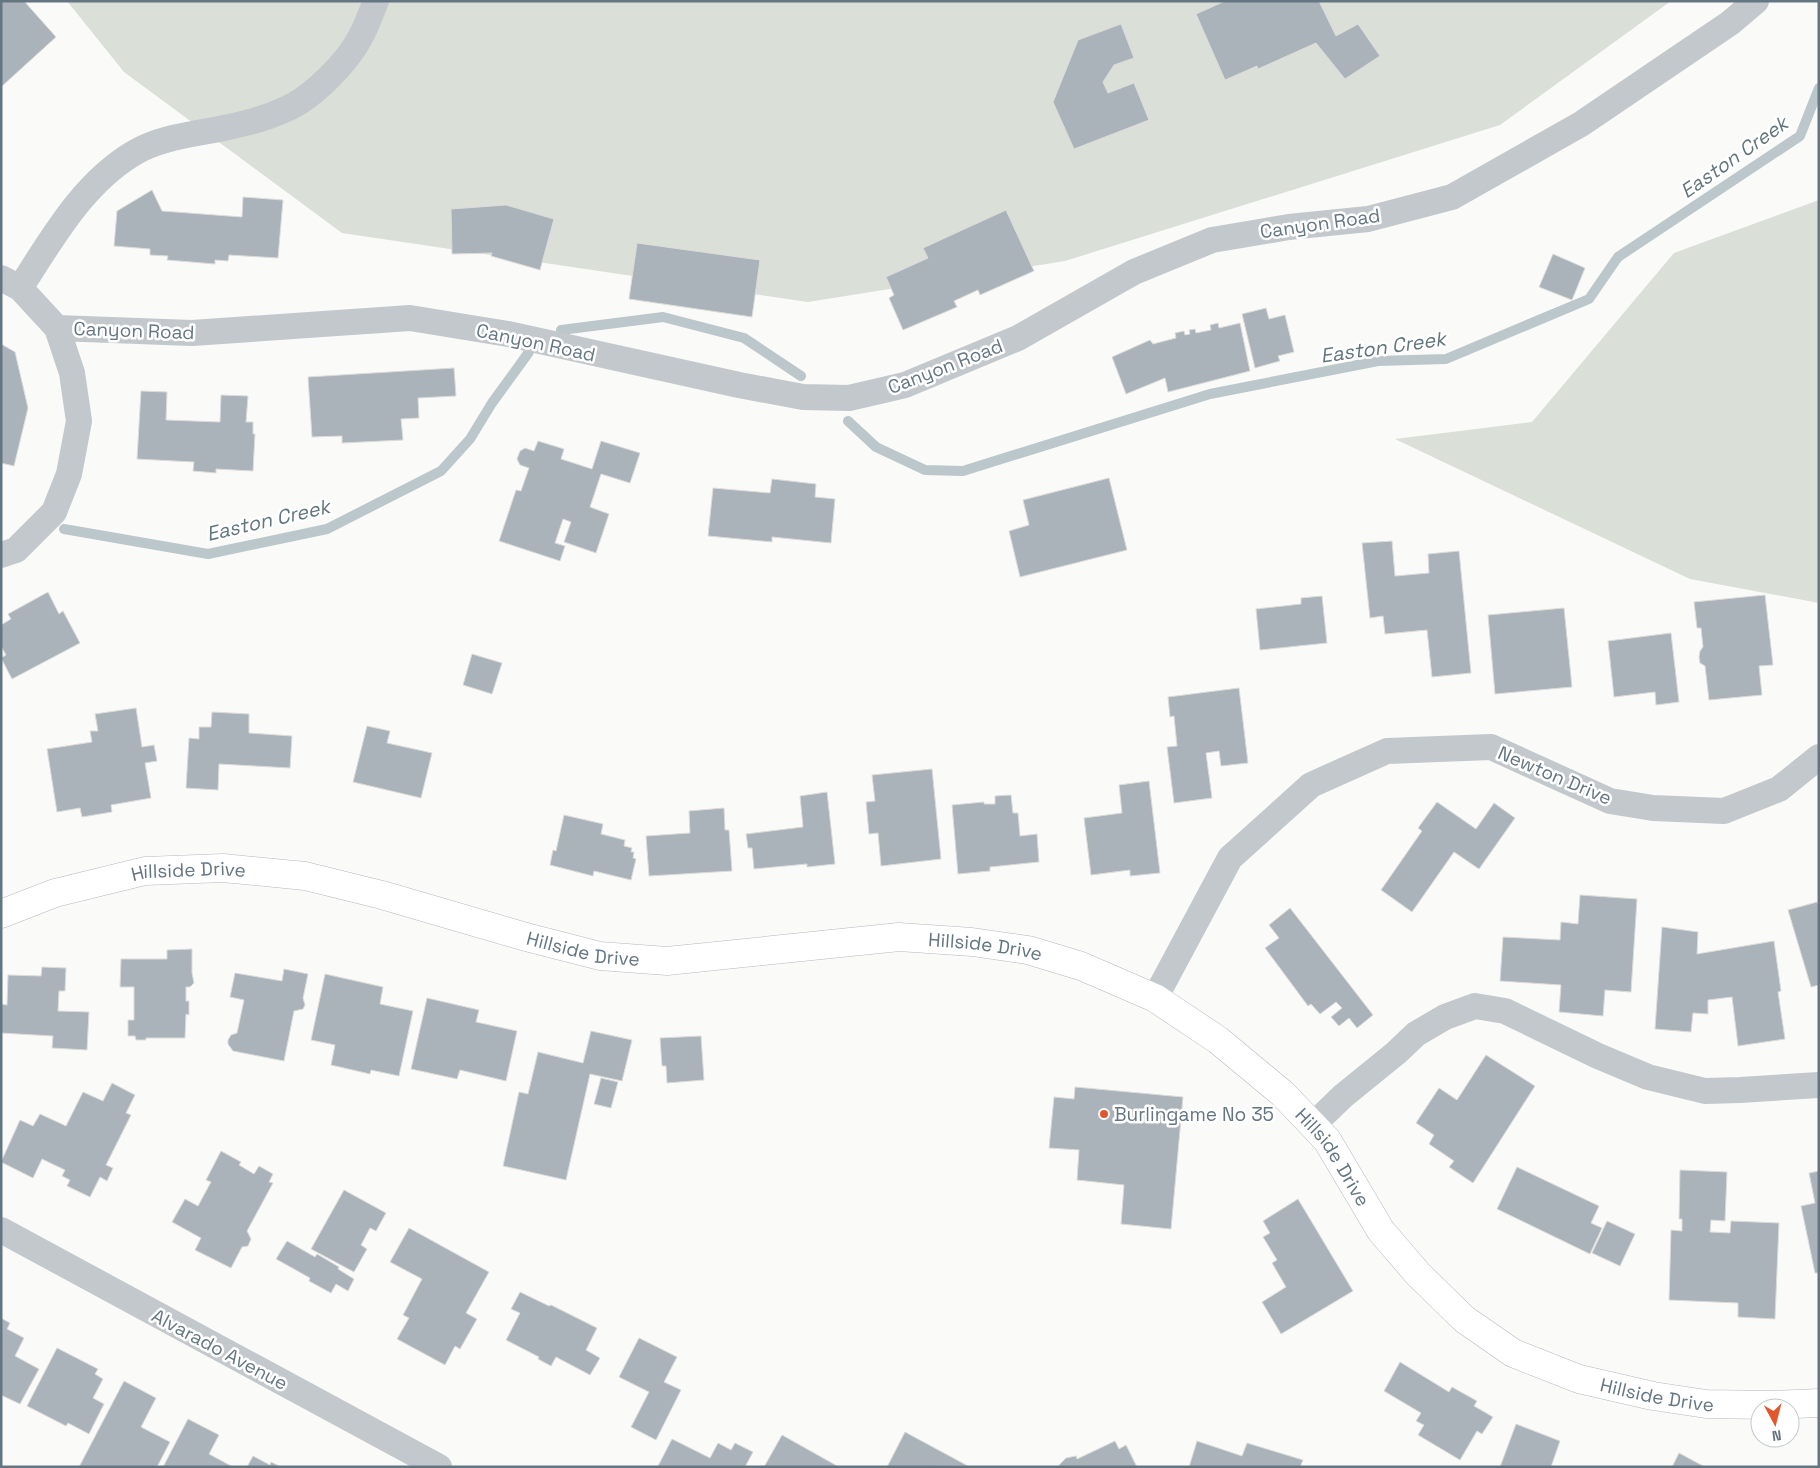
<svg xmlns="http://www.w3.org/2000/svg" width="1820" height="1468" viewBox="0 0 1820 1468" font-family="'Space Grotesk',sans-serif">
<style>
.green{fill:#dadfd7}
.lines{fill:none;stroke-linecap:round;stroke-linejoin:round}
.stream{stroke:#bbc7cb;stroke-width:10}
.building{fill:#aab3b9;stroke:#dcdcda}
.secondary-casing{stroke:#b3babf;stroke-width:29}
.street{stroke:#c3c8cc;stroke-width:26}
.secondary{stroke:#fff;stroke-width:28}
.poi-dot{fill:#e4572e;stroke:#fff;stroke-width:2}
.labels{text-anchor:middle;stroke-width:5;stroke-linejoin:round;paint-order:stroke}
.street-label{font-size:19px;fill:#657683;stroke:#fff}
.poi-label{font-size:19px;fill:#657683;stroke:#fff;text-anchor:start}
.water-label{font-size:20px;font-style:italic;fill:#60757c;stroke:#fff}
</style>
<rect width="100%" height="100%" fill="#fafaf8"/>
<path class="green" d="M67 1H1671L1500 125 1065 261 808 302 342 233 124 72Z
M1819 200V603L1690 579 1395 439 1532 422 1674 253Z"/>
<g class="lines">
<path class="stream" d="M561 330 663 317 744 338 801 376
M848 421 876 447 925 470 963 471 1210 394 1378 361 1446 359 1589 299 1618 257 1800 136 1819 88
M64 529 208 554 327 529 441 471 470 439 492 403 529 352"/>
</g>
<path class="building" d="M1 1H24L56 37 1 87Z
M1225 1H1319L1336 36 1358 24 1380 56 1345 79 1316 43 1258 69 1257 66 1225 80 1196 14Z
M1121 24 1134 58 1114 65 1103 82 1108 93 1134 83 1149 120 1074 149 1053 102 1078 40Z
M152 190 162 211 242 217 243 197 283 200 278 258 229 255 228 261 215 260V264L167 260 168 256 150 255V249L114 246 117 211Z
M506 205 554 219 540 270 491 256 492 253 452 254 451 209Z
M1006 210 1034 271 980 295 978 290 954 301 957 307 903 330 889 298 894 295 886 277 928 258 923 248Z
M637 243 760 260 752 317 629 299Z
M1553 254 1585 268 1572 300 1539 287Z
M1266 308 1269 319 1285 315 1294 352 1278 356 1280 361 1255 368 1242 314Z
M1218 323 1219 328 1240 323 1250 371 1168 392 1165 378 1126 394 1112 357 1150 340 1153 344 1176 338 1175 333 1184 331 1185 335 1190 334 1189 330 1195 329 1196 333 1211 330 1210 325Z
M1 344 15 352 28 408 14 466 1 463Z
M454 368 456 396 418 398 419 418 401 419 403 440 342 443V436L312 437 308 377Z
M141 391 167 392 166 420 220 422 221 395 248 396 246 422H253V434H255L253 471 216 469V473L193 471 194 462 137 459Z
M538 441 564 449 561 459 592 469 601 441 640 453 630 483 601 474 590 507 609 514 596 553 564 542 571 522 563 519 555 543 565 546 560 561 499 541 516 490 521 491 529 468 520 465 517 459 520 451 525 448 534 451Z
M1109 478 1127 550 1020 577 1009 531 1029 525 1023 500Z
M772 479 816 484 815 497 835 499 831 543 772 537V542L708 536 713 488 770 493Z
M1392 541 1395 576 1429 573 1428 554 1459 551 1471 673 1432 677 1427 630 1385 634 1383 616 1370 618 1362 543Z
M48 592 59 614 63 611 80 643 12 679 1 658 6 655 1 646V625L11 619 8 614Z
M1765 595 1773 665 1759 666 1762 695 1709 700 1705 666 1700 663 1699 657 1700 651 1703 647 1701 628H1697L1694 602Z
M1322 596 1327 643 1260 650 1256 609 1301 604V598Z
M1564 608 1572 687 1495 694 1488 615Z
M1671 633 1679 702 1656 705 1655 692 1614 697 1608 641Z
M472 654 502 663 492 694 463 685Z
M1239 688 1248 763 1221 766 1219 751 1206 753 1212 798 1174 803 1167 747 1177 746 1174 716 1170 717 1168 697Z
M136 708 142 747 154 745 157 761 145 763 151 798 111 805 112 812 82 817 80 808 57 812 47 749 92 742 90 731H98L95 714Z
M212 712 249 714V733L292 736 290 768 219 764 218 790 186 788 189 738 199 739V727H211Z
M367 726 390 731 387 743 432 753 421 798 353 782Z
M932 769 941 859 881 866 878 833 869 834 866 802 875 801 872 775Z
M1149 781 1160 873 1130 876V870L1091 875 1084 818 1122 813 1119 785Z
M827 792 835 864 807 867V864L754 869 752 848H748L746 834 803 827 800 796Z
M1011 795 1013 813H1018L1020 836 1037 834 1039 862 990 867V871L958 874 952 805 984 802V804H995V796Z
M1437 802 1476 829 1494 803 1515 818 1479 869 1454 852 1412 912 1381 890 1422 831 1418 828Z
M724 808 725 830H729L732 871 649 876 646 836 690 833 689 811Z
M564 815 603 824 601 834 625 840 624 846 632 848 631 852H634L633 858 636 859 631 880 594 871 593 876 550 865 553 850 556 851Z
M1580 895 1637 899 1631 992 1605 990 1603 1016 1559 1012 1561 985 1500 981 1503 937 1560 940 1561 922 1578 924Z
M1817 902 1819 907V985L1811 987 1788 910Z
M1290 908 1373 1015 1357 1028 1349 1018 1339 1026 1331 1017 1342 1008 1336 1002 1320 1014 1311 1004 1308 1006 1265 948 1279 938 1269 925Z
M1662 927 1698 932 1697 954 1774 941 1781 991 1778 992 1785 1039 1738 1046 1732 997 1708 1000V1014L1693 1013 1691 1032 1655 1029Z
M192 949V973L194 983 190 987H186V1001H189V1015L186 1014 185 1038H146V1040H136L135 1036H128V1020H134V987H120L121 959H167V950Z
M42 967 66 968 65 991H59L58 1011 89 1012 87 1050 52 1048 53 1036 1 1033V1004L7 1005 8 975 41 976Z
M284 969 308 974 303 998 305 1005 303 1009 294 1011 284 1061 233 1051 228 1044V1040L231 1035 237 1033 244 1000 230 997 235 973 282 981Z
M325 974 383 987 380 1004 413 1011 399 1076 371 1070 370 1074 331 1065 335 1045 311 1040Z
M427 998 479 1010 476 1022 517 1031 506 1081 460 1070 457 1079 411 1069Z
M591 1031 632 1040 622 1081 590 1074 566 1180 503 1166 519 1092 528 1094 538 1052 583 1063Z
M701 1036 704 1080 667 1083 666 1066H662L660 1038Z
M1486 1055 1535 1086 1473 1183 1449 1167 1454 1161 1429 1144 1434 1135 1416 1123 1439 1088 1457 1100Z
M601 1078 618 1082 611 1108 594 1104Z
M112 1083 135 1095 126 1113 131 1115 106 1165 113 1168 107 1181 100 1177 90 1197 67 1186 70 1180 62 1176 65 1170 42 1159 33 1178 1 1162 20 1120 33 1126 40 1114 66 1126 83 1092 103 1101Z
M1075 1087 1183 1097 1171 1229 1121 1224 1124 1185 1077 1180 1079 1150 1049 1148 1054 1097 1074 1099Z
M221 1151 241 1162 239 1165 254 1174 259 1166 273 1174 269 1182 273 1183 247 1231 251 1239 248 1246 242 1247 231 1268 195 1250 201 1238 172 1222 185 1199 198 1206 211 1182 206 1180Z
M1517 1167 1599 1206 1591 1223 1602 1228 1590 1254 1497 1209Z
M1680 1170 1727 1172 1725 1221 1711 1220 1710 1232 1730 1233 1731 1221 1779 1223 1775 1319 1738 1317V1303L1669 1300 1671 1230 1682 1231V1219H1679Z
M1819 1171V1273H1815L1801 1206 1815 1203 1809 1173Z
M344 1190 386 1213 376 1231 370 1228 361 1245 367 1249 354 1272 311 1249Z
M1298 1199 1353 1291 1281 1334 1262 1302 1286 1287 1272 1263 1277 1260 1263 1237 1270 1233 1263 1221Z
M1607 1221 1635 1234 1620 1266 1592 1253Z
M409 1228 489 1272 466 1313 477 1319 460 1349 455 1346 445 1365 397 1339 409 1318 403 1315 422 1279 390 1262Z
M287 1241 315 1257 317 1254 339 1267 338 1269 354 1279 348 1291 336 1284 331 1293 309 1281 310 1278 276 1259Z
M520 1292 549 1306 551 1305 597 1328 586 1350 600 1358 590 1375 556 1357 551 1366 538 1359 539 1357 506 1340 520 1313 511 1309Z
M1 1318 10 1323 7 1329 24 1338 15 1356 39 1369 20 1404 1 1395Z
M639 1338 677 1357 664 1382 681 1390 656 1440 631 1427 649 1392 619 1377Z
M57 1348 98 1369 95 1374 103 1379 93 1398 104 1404 89 1434 68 1423 66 1426 27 1406Z
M1400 1362 1449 1392 1452 1387 1477 1401 1474 1406 1493 1417 1482 1434 1477 1431 1460 1460 1418 1435 1424 1425 1416 1421 1421 1413 1384 1391Z
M124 1381 156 1398 141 1427 170 1442 157 1467H79Z
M188 1419 219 1435 209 1454 233 1467H163Z
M1516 1424 1560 1441 1551 1467H1500Z
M905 1432 968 1466 887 1467Z
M782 1435 839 1467H764Z
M672 1439 710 1458 718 1443 731 1450 735 1443 753 1452 745 1467H660L658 1466Z
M1115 1441 1119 1449 1126 1445 1137 1467H1060L1059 1465 1066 1458 1076 1456 1077 1459Z
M1197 1441 1242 1456 1247 1443 1303 1460 1300 1467H1189Z
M1679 1453 1705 1467H1672Z
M253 1456 270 1465 271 1462 281 1467H247Z"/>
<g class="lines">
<defs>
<g id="secondary">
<path id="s1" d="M1 914 55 893 145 871 223 868 305 876 382 895 526 937 600 956 667 961 899 937 972 942 1028 950 1081 966 1155 998 1218 1040 1283 1094 1327 1140 1381 1231 1418 1274 1464 1319 1513 1353 1579 1379 1653 1396 1706 1404 1769 1405 1819 1403"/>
</g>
</defs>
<use href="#secondary" class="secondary-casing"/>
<path class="street" d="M1 278 20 288 57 328 72 373 79 421 69 474 54 512 16 550 1 555
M20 288C52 239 82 184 134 153 157 139 187 135 214 130 239 125 263 120 286 109 312 98 348 62 361 36 367 25 371 13 376 1
M57 328 192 333 410 318 508 334 739 385 803 397 849 398 905 385 1018 338 1134 272 1212 240 1289 227 1368 219 1452 197 1581 124 1730 23 1756 1
M1155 998 1230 858 1311 785 1387 751 1491 747 1610 801 1653 808 1724 811 1779 789 1819 757
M1313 1125 1343 1096 1396 1053 1416 1034 1445 1017 1475 1006 1505 1011 1598 1056 1648 1077 1705 1091 1740 1090 1819 1085
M1 1230 439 1467"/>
<use href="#secondary" class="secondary"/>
</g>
<circle class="poi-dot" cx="1104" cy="1114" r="5"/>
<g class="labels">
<g class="street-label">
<text transform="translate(1320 223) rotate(-8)" y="7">Canyon Road</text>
<text transform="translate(134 330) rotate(2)" y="7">Canyon Road</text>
<text transform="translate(536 342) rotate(12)" y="7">Canyon Road</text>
<text transform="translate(945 366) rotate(-21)" y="7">Canyon Road</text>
<text transform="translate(1555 775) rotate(23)" y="7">Newton Drive</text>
<text dy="7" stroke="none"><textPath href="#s1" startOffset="194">Hillside Drive</textPath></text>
<text dy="7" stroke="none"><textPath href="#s1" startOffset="599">Hillside Drive</textPath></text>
<text dy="7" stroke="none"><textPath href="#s1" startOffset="1004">Hillside Drive</textPath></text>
<text dy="7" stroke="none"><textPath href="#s1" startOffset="1424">Hillside Drive</textPath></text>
<text transform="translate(220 1349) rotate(28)" y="7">Alvarado Avenue</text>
<text dy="7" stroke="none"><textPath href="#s1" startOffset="1844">Hillside Drive</textPath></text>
</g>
<g class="poi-label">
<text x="1114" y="1121">Burlingame No 35</text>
</g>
<g class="water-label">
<text transform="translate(1734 157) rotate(-35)" y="7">Easton Creek</text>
<text transform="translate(1383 347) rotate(-8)" y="7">Easton Creek</text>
<text transform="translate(268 520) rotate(-13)" y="7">Easton Creek</text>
</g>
</g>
<rect width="1820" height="1468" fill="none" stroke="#657683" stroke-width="5"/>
<g transform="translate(1775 1423) rotate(173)"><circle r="24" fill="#ffffff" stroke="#c1c8cd"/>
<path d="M0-4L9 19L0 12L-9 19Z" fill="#e4572e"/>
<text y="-8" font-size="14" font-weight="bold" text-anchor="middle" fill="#657683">N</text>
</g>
</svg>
